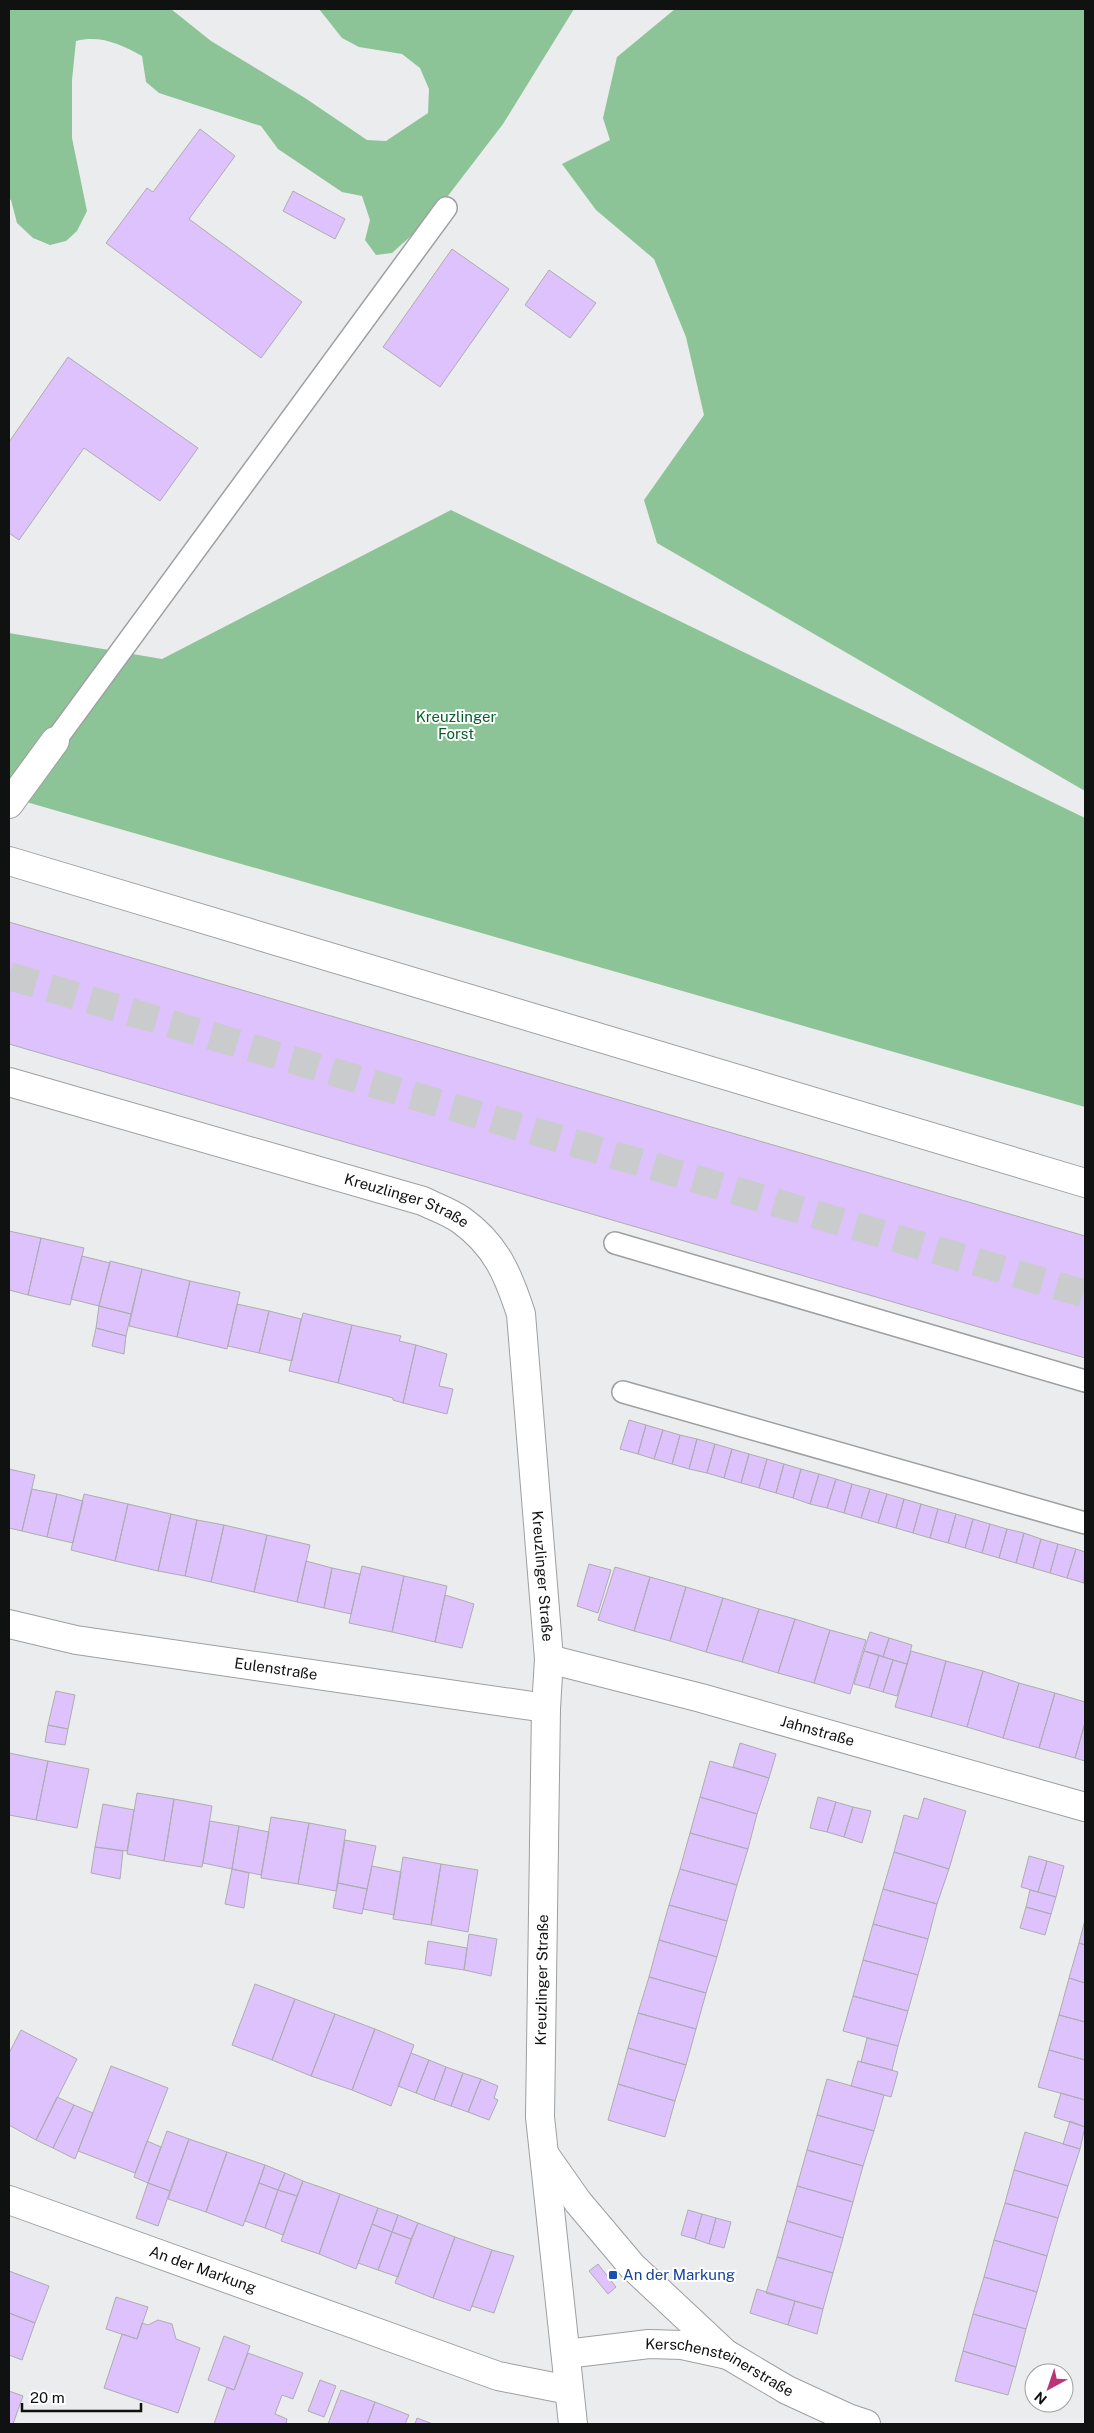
<svg xmlns="http://www.w3.org/2000/svg" width="1094" height="2433" viewBox="0 0 1094 2433" font-family="'Public Sans',sans-serif">
<style>
.forest{fill:#8dc497}
.building{fill:#ddc2fd;stroke:#aeadae}
.lines{fill:none;stroke-linecap:round;stroke-linejoin:round}
.motorway-tunnel{stroke:#cacbcc;stroke-width:28;stroke-dasharray:28 14;stroke-linecap:butt}
.service-casing{stroke:#9e9fa0;stroke-width:24}
.minor-casing{stroke:#9e9fa0;stroke-width:30}
.motorway-casing{stroke:#9e9fa0;stroke-width:30}
.service{stroke:#fff;stroke-width:21}
.minor{stroke:#fff;stroke-width:28}
.motorway{stroke:#fff;stroke-width:28}
.transit-dot{fill:#1a4fb4;stroke:#fff;stroke-width:2}
.labels{text-anchor:middle;stroke-width:4;stroke-linejoin:round;paint-order:stroke}
.park-label{font-size:15px;fill:#06602a;stroke:#fff}
.street-label{font-size:15px;fill:#101111;stroke:#fff}
.transit-label{font-size:15px;fill:#164399;stroke:#fff;text-anchor:start}
</style>
<rect width="100%" height="100%" fill="#ebeced"/>
<path class="forest" d="M9 9H171L211 41 305 98 367 140 386 141 428 113 429 89 420 68 402 54 359 47 342 38 319 9H574L503 124 431 218 392 253 376 255 365 240 370 220 362 196 342 192 278 149 261 126 159 93 146 82 142 56C120 44 101 35 76 41L72 80V138L87 211 77 231 66 241 50 245 33 238 17 223 11 200 9 199Z
M675 9H1085V791L657 543 644 500 704 415 686 337 654 259 596 210 562 164 610 140 603 118 617 57Z
M451 510 1085 818V1107L9 797V633L162 659Z"/>
<path class="building" d="M200 129 235 156 189 219 302 302 261 358 106 243 147 188 153 192Z
M293 191 345 219 335 239 283 211Z
M452 249 509 289 440 387 383 347Z
M549 270 596 303 570 338 525 305Z
M68 357 198 448 160 501 84 448 19 540 9 533V442Z
M9 922 1085 1236V1358L9 1044Z
M9 1231 41 1238 28 1295 9 1290Z
M41 1238 84 1248 70 1305 28 1295Z
M82 1256 110 1263 99 1306 71 1299Z
M110 1261 142 1269 131 1314 99 1306Z
M142 1269 190 1281 177 1337 129 1326Z
M190 1281 240 1292 227 1349 177 1337Z
M237 1304 269 1311 259 1353 228 1346Z
M99 1306 131 1314 126 1336 96 1328Z
M269 1311 301 1319 292 1361 259 1353Z
M303 1313 352 1325 338 1383 289 1371Z
M352 1325 401 1336 399 1341 416 1345 403 1403 393 1400V1398L338 1383Z
M96 1328 126 1336 124 1354 92 1346Z
M416 1345 447 1354 439 1386 453 1389 447 1414 403 1403Z
M629 1420 646 1425 638 1454 620 1449Z
M646 1425 663 1430 654 1459 638 1454Z
M663 1430 680 1435 672 1464 654 1459Z
M680 1435 697 1439 689 1469 672 1464Z
M697 1439 715 1444 707 1473 689 1469Z
M715 1444 732 1449 724 1478 707 1473Z
M732 1449 749 1454 741 1483 724 1478Z
M749 1454 767 1459 759 1488 741 1483Z
M767 1459 784 1464 776 1493 759 1488Z
M784 1464 801 1469 793 1498 776 1493Z
M9 1469 35 1475 22 1531 9 1528Z
M801 1469 819 1474 810 1504 793 1498Z
M819 1474 836 1479 827 1508 810 1504Z
M836 1479 852 1484 844 1513 827 1508Z
M852 1484 870 1489 861 1518 844 1513Z
M32 1489 57 1494 47 1537 22 1531Z
M870 1489 887 1494 878 1523 861 1518Z
M57 1494 83 1501 73 1543 47 1537Z
M84 1494 128 1504 115 1561 71 1550Z
M887 1494 904 1499 896 1528 878 1523Z
M904 1499 921 1504 913 1533 896 1528Z
M128 1504 171 1514 158 1571 115 1561Z
M921 1504 938 1509 930 1538 913 1533Z
M938 1509 956 1514 948 1543 930 1538Z
M171 1514 197 1520 185 1576 158 1571Z
M956 1514 973 1519 965 1548 948 1543Z
M973 1519 990 1524 982 1553 965 1548Z
M197 1520 224 1525 211 1582 185 1576Z
M990 1524 1007 1529 999 1558 982 1553Z
M224 1525 267 1535 254 1592 211 1582Z
M1007 1529 1024 1533 1016 1563 999 1558Z
M1024 1533 1041 1539 1033 1568 1016 1563Z
M267 1535 310 1545 297 1602 254 1592Z
M1041 1539 1058 1544 1050 1573 1033 1568Z
M1058 1544 1076 1549 1067 1578 1050 1573Z
M1076 1549 1085 1552 1084 1583 1067 1578Z
M306 1561 332 1568 324 1608 297 1602Z
M589 1564 611 1570 598 1613 577 1606Z
M362 1566 404 1576 392 1632 349 1623Z
M615 1567 650 1577 634 1631 598 1620Z
M332 1568 360 1574 351 1614 324 1608Z
M404 1576 447 1586 435 1642 392 1632Z
M650 1577 686 1587 670 1641 634 1631Z
M686 1587 723 1598 706 1652 670 1641Z
M445 1595 474 1604 462 1648 435 1642Z
M723 1598 759 1609 742 1662 706 1652Z
M759 1609 795 1619 778 1673 742 1662Z
M795 1619 830 1630 814 1683 778 1673Z
M830 1630 866 1640 850 1694 814 1683Z
M870 1632 889 1638 883 1657 864 1651Z
M889 1638 912 1645 907 1664 883 1657Z
M864 1651 879 1655 869 1688 854 1684Z
M911 1651 946 1661 931 1717 895 1707Z
M879 1655 893 1660 883 1692 869 1688Z
M893 1660 907 1664 897 1696 883 1692Z
M946 1661 983 1671 967 1727 931 1717Z
M983 1671 1019 1683 1003 1738 967 1727Z
M1019 1683 1055 1693 1039 1748 1003 1738Z
M56 1691 75 1695 68 1729 48 1725Z
M1055 1693 1085 1702V1723L1075 1758 1039 1748Z
M1085 1723V1761L1075 1758Z
M48 1725 68 1729 65 1745 45 1742Z
M740 1743 776 1754 769 1778 733 1767Z
M9 1753 48 1761 36 1820 9 1815Z
M48 1761 89 1769 77 1828 36 1820Z
M710 1761 769 1778 757 1814 700 1797Z
M137 1793 174 1799 164 1861 127 1854Z
M700 1797 757 1814 748 1849 690 1833Z
M818 1797 836 1802 827 1832 810 1828Z
M924 1798 966 1811 949 1869 894 1852 904 1815 918 1819Z
M174 1799 212 1806 202 1867 164 1861Z
M836 1802 853 1807 844 1837 827 1832Z
M103 1804 134 1810 127 1851 95 1847Z
M853 1807 871 1811 862 1843 844 1837Z
M271 1817 309 1823 298 1884 261 1878Z
M210 1821 239 1826 232 1869 203 1863Z
M309 1823 346 1830 336 1891 298 1884Z
M239 1826 269 1832 261 1875 232 1869Z
M690 1833 748 1849 737 1885 680 1869Z
M345 1840 376 1846 367 1889 338 1883Z
M95 1847 123 1851 120 1879 91 1873Z
M894 1852 949 1869 937 1904 883 1889Z
M1029 1856 1047 1861 1038 1892 1021 1887Z
M403 1857 441 1864 431 1925 393 1919Z
M1047 1861 1064 1866 1056 1897 1038 1892Z
M441 1864 478 1870 468 1932 431 1925Z
M372 1866 401 1872 394 1915 363 1909Z
M232 1869 249 1873 244 1908 225 1904Z
M680 1869 737 1885 727 1921 669 1905Z
M338 1883 367 1889 362 1914 333 1908Z
M883 1889 937 1904 928 1939 873 1924Z
M1030 1890 1056 1897 1051 1914 1026 1907Z
M669 1905 727 1921 717 1957 659 1940Z
M1026 1907 1051 1914 1045 1935 1020 1928Z
M1085 1920V1945L1079 1943Z
M873 1924 928 1939 918 1975 863 1960Z
M469 1934 497 1939 491 1976 464 1970Z
M659 1940 717 1957 706 1993 649 1977Z
M428 1941 467 1948 464 1970 425 1964Z
M1079 1943 1085 1945V1983L1069 1978Z
M863 1960 918 1975 908 2011 853 1996Z
M649 1977 706 1993 696 2029 638 2013Z
M1069 1978 1085 1983V2022L1059 2015Z
M255 1984 295 1999 272 2060 232 2045Z
M853 1996 908 2011 898 2046 843 2031Z
M295 1999 335 2014 311 2076 272 2060Z
M638 2013 696 2029 686 2065 628 2048Z
M335 2014 375 2029 352 2090 311 2076Z
M1059 2015 1085 2022V2060L1049 2050Z
M375 2029 414 2045 391 2106 352 2090Z
M21 2030 77 2059 36 2140 9 2125V2053Z
M867 2038 898 2046 892 2070 861 2062Z
M628 2048 686 2065 675 2101 618 2084Z
M1049 2050 1085 2060V2100L1038 2087Z
M411 2053 429 2060 416 2093 398 2086Z
M429 2060 446 2067 434 2100 416 2093Z
M858 2061 898 2072 891 2097 851 2086Z
M111 2066 168 2088 135 2173 78 2151Z
M446 2067 463 2073 451 2106 434 2100Z
M463 2073 481 2079 468 2112 451 2106Z
M481 2079 498 2086 494 2098 498 2100 489 2120 468 2112Z
M827 2079 884 2095 874 2131 817 2115Z
M618 2084 675 2101 665 2137 608 2120Z
M1061 2093 1085 2100V2127L1054 2117Z
M57 2097 74 2105 53 2148 36 2140Z
M74 2105 93 2113 75 2159 53 2148Z
M817 2115 874 2131 863 2166 807 2150Z
M1070 2121 1085 2127 1080 2149 1063 2144Z
M167 2131 189 2139 170 2191 148 2183Z
M1025 2132 1080 2149 1068 2186 1014 2170Z
M189 2139 227 2152 206 2212 168 2199Z
M147 2141 161 2147 148 2183 134 2177Z
M807 2150 863 2166 853 2202 797 2186Z
M227 2152 265 2165 243 2226 206 2212Z
M265 2165 285 2173 278 2190 259 2183Z
M1014 2170 1068 2186 1058 2218 1005 2203Z
M285 2173 303 2181 297 2196 278 2190Z
M303 2181 340 2194 319 2254 281 2241Z
M148 2183 170 2191 158 2226 136 2218Z
M259 2183 278 2190 265 2228 245 2221Z
M797 2186 853 2202 843 2238 787 2221Z
M278 2190 297 2196 283 2235 265 2228Z
M340 2194 378 2208 356 2269 319 2254Z
M1005 2203 1058 2218 1047 2256 994 2240Z
M378 2208 398 2215 392 2232 372 2224Z
M688 2210 702 2214 695 2239 681 2235Z
M702 2214 716 2218 709 2244 695 2239Z
M398 2215 418 2223 411 2239 392 2232Z
M716 2218 731 2222 724 2248 709 2244Z
M787 2221 843 2238 833 2273 777 2257Z
M418 2223 455 2237 433 2298 395 2283Z
M372 2224 392 2232 378 2270 358 2263Z
M392 2232 411 2239 398 2277 378 2270Z
M455 2237 492 2250 470 2311 433 2298Z
M994 2240 1047 2256 1037 2292 984 2277Z
M492 2250 514 2256 494 2313 472 2306Z
M777 2257 833 2273 823 2309 766 2293Z
M598 2264 616 2287 608 2294 589 2271Z
M9 2271 49 2286 35 2323 9 2313Z
M984 2277 1037 2292 1026 2329 973 2314Z
M757 2289 795 2301 788 2325 750 2313Z
M116 2297 148 2307 137 2339 106 2329Z
M795 2301 823 2309 817 2334 788 2325Z
M9 2313 35 2323 22 2360 9 2355Z
M973 2314 1026 2329 1016 2367 963 2351Z
M158 2320 172 2324 176 2339 200 2348 178 2413 104 2388 122 2334 137 2339 142 2323 148 2325Z
M224 2336 250 2346 234 2390 208 2380Z
M963 2351 1016 2367 1008 2395 955 2381Z
M248 2353 303 2373 293 2399 282 2395 275 2414 287 2419 286 2424H214L227 2387 234 2390Z
M320 2380 336 2386 324 2417 308 2411Z
M341 2390 375 2402 367 2424H328Z
M9 2391 23 2396 13 2424H9Z
M375 2402 409 2415 405 2424H367Z
M417 2418 433 2424H415Z"/>
<g class="lines">
<path class="motorway-tunnel" d="M9 976 1085 1294"/>
<defs>
<path id="service" d="M55 741 446 208
M615 1243 1085 1381
M623 1392 1085 1523"/>
<g id="minor">
<path d="M9 804 55 741"/>
<path id="s1" d="M9 1082 423 1201C435 1207 450 1212 461 1220 496 1245 508 1274 521 1314L549 1659 546 1708 540 2117 573 2424"/>
<path id="s2" d="M9 1624 76 1640 546 1708"/>
<path id="s3" d="M549 1659 701 1698 1085 1807"/>
<path d="M545 2155 578 2202 632 2266 727 2355"/>
<path id="s4" d="M9 2200 498 2376 569 2390"/>
<path id="s5" d="M566 2354 649 2344 682 2345 728 2355 787 2390 848 2418 866 2424"/>
</g>
<path id="motorway" d="M9 861 1085 1183"/>
</defs>
<use href="#service" class="service-casing"/>
<use href="#minor" class="minor-casing"/>
<use href="#motorway" class="motorway-casing"/>
<use href="#service" class="service"/>
<use href="#minor" class="minor"/>
<use href="#motorway" class="motorway"/>
</g>
<rect class="transit-dot" x="608" y="2270" width="10" height="10" rx="2.5"/>
<g class="labels">
<g class="park-label">
<text x="456" y="722">Kreuzlinger<tspan x="456" dy="17">Forst</tspan></text>
</g>
<g class="street-label">
<text dy="5" stroke="none"><textPath href="#s1" startOffset="415">Kreuzlinger Straße</textPath></text>
<text dy="5" stroke="none"><textPath href="#s1" startOffset="850">Kreuzlinger Straße</textPath></text>
<text dy="5" stroke="none"><textPath href="#s2" startOffset="271">Eulenstraße</textPath></text>
<text dy="5" stroke="none"><textPath href="#s3" startOffset="278">Jahnstraße</textPath></text>
<text transform="translate(542 1980) rotate(-89)" y="5">Kreuzlinger Straße</text>
<text dy="5" stroke="none"><textPath href="#s4" startOffset="206">An der Markung</textPath></text>
<text dy="5" stroke="none"><textPath href="#s5" startOffset="159">Kerschensteinerstraße</textPath></text>
</g>
<g class="transit-label">
<text x="623" y="2280">An der Markung</text>
</g>
</g>
<rect width="1094" height="2433" fill="none" stroke="#101111" stroke-width="20"/>
<g transform="translate(1049 2388) rotate(220)"><circle r="24" fill="#ffffff" stroke="#9fa0a0"/>
<path d="M0-4L9 19L0 12L-9 19Z" fill="#ba3476"/>
<text y="-8" font-size="14" font-weight="bold" text-anchor="middle" fill="#101111">N</text>
</g>
<path d="M22 2403v8h119v-8" fill="none" stroke="#101111" stroke-width="2.5"/>
<text x="30" y="2403" font-size="15" fill="#101111" stroke="#ffffff" stroke-width="4" paint-order="stroke">20 m</text>
</svg>
